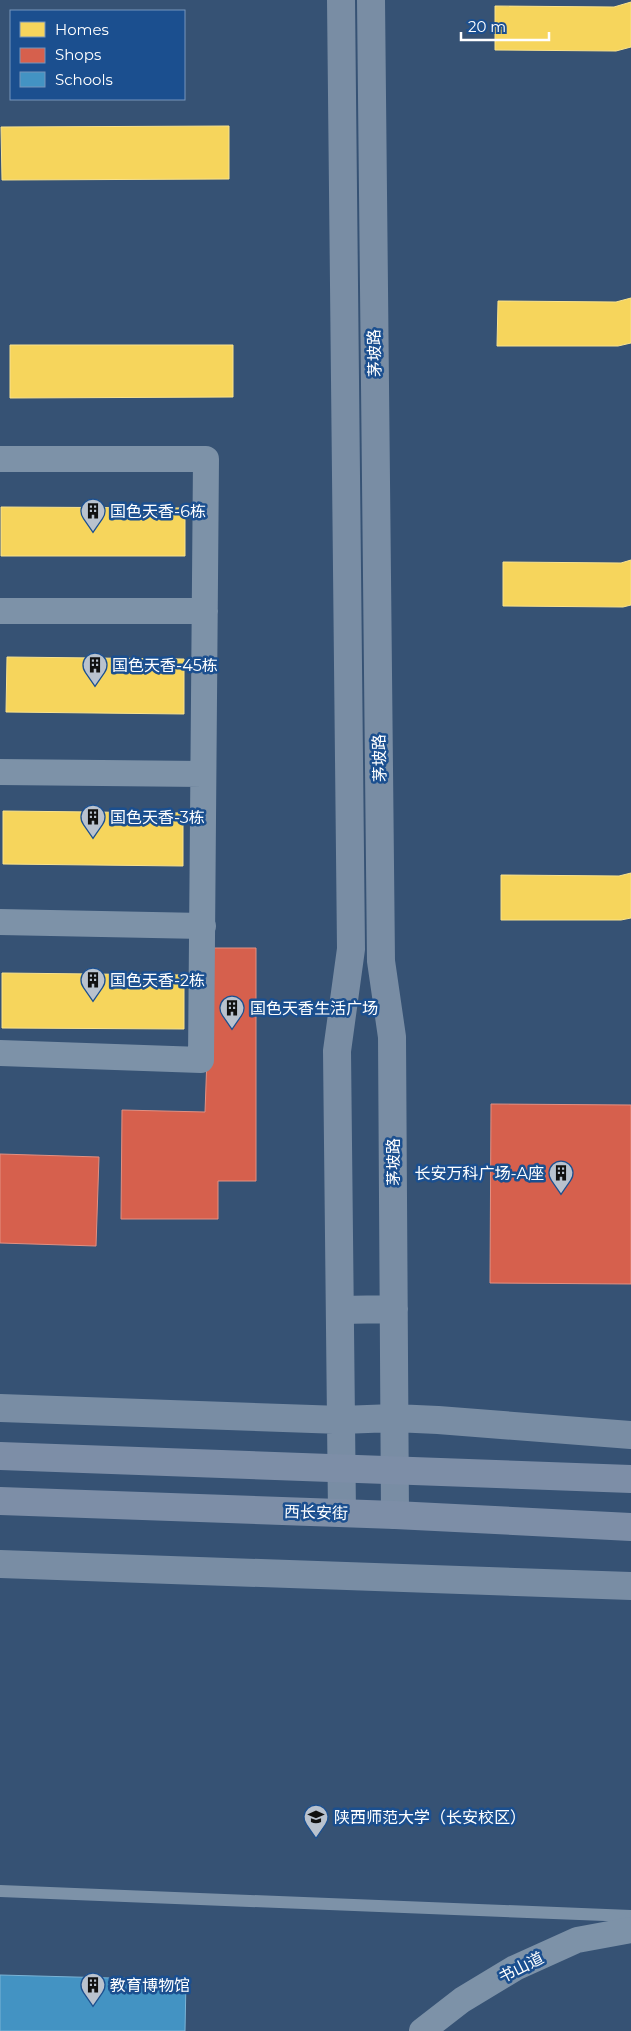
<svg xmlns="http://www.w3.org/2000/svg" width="631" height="2031" viewBox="0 0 631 2031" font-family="Montserrat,'Noto Sans SC',sans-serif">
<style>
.homes{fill:#f6d55c;stroke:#f9e28d}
.shops{fill:#d6604d;stroke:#e29082}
.schools{fill:#4393c3;stroke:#7bb3d5}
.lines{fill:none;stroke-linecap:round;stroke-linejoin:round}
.lane{stroke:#7d92a8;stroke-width:12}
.street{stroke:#7d92a8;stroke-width:26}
.secondary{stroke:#798da4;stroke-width:28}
.primary{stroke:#7d8ea7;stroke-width:28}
.labels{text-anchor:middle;stroke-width:5;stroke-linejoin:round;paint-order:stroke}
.street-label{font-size:16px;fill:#fff;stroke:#1b4f8f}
.poi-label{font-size:16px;fill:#fff;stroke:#1b4f8f;text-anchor:start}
</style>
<rect width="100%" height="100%" fill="#365274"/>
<path class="homes" d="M631 2V47L616 51 495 50V6L614 7Z
M229 126V179L2 180 1 127Z
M631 298V343L618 346H497L498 301 616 302Z
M10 345H233V397L10 398Z
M1 507 185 508V556H1Z
M631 560V605L623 607 503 606V562L621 563Z
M7 657 184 659V714L6 712Z
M3 811 183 813V866L3 864Z
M631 873V918L621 920H501V875L619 876Z
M2 973 184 975V1029L2 1028Z"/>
<path class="shops" d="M211 948H256V1181H218V1219H121L122 1110 205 1112Z
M491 1104 631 1105V1284L490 1283Z
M0 1154 99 1157 96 1246 0 1243Z"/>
<path class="schools" d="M0 1975 186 1980 185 2031H0Z"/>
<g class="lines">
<path class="lane" d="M0 1891 631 1916"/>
<path class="street" d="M0 459H206L201 1060 0 1053
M0 611H205
M0 772 203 774
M0 922 203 926
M422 2031 462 2000 515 1968 577 1940 631 1930"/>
<path class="secondary" d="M341 0 351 949 337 1051 342 1513
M371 0 381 961 392 1037 395 1515
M340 1310 394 1309
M0 1408 341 1420 394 1418 438 1420 631 1435
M0 1564 631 1586"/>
<path class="primary" d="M0 1456 631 1479
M0 1501 395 1515 631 1527"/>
</g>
<defs>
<symbol id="building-pin" viewBox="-11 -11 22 30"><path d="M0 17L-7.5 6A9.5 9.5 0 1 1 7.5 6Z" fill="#b9c2ce" stroke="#1b4f8f"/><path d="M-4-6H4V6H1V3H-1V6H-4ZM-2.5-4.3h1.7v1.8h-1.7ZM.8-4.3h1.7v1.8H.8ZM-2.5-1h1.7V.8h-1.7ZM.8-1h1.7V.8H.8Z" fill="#111"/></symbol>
<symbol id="university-pin" viewBox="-11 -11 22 30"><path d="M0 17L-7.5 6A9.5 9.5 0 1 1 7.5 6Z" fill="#b9c2ce" stroke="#1b4f8f"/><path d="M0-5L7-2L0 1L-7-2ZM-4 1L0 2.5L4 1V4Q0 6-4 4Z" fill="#111"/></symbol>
</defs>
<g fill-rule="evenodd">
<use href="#building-pin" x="79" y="497" width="28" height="38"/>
<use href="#building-pin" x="81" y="651" width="28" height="38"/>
<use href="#building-pin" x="79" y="803" width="28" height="38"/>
<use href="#building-pin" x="79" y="966" width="28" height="38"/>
<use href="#building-pin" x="218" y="994" width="28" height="38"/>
<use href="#building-pin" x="547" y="1159" width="28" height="38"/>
<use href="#university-pin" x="302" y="1803" width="28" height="38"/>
<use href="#building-pin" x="79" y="1971" width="28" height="38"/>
</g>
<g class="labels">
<g class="street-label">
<text transform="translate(374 353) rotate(-91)" y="6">茅坡路</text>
<text transform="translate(379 758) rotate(-91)" y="6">茅坡路</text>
<text transform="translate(393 1162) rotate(-90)" y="6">茅坡路</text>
<text transform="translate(316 1512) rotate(2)" y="6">西长安街</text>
<text transform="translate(521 1967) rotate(-27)" y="6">书山道</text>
</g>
<g class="poi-label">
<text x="110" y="517">国色天香-6栋</text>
<text x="112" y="671">国色天香-45栋</text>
<text x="110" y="823">国色天香-3栋</text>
<text x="110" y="986">国色天香-2栋</text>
<text x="250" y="1014">国色天香生活广场</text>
<text x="544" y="1179" text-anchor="end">长安万科广场-A座</text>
<text x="334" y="1823">陕西师范大学（长安校区）</text>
<text x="110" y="1991">教育博物馆</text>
</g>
</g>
<rect x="10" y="10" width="175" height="90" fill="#1b4f8f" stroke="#7695bc"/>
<rect x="20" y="22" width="25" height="15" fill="#f6d55c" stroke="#7695bc"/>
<text x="55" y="35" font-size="15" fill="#ffffff">Homes</text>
<rect x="20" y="48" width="25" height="15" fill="#d6604d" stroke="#7695bc"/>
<text x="55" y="60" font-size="15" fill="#ffffff">Shops</text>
<rect x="20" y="72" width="25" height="15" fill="#4393c3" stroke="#7695bc"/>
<text x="55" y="85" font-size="15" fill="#ffffff">Schools</text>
<path d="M461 32v8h88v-8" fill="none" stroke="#ffffff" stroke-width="2.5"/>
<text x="468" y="32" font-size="15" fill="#ffffff" stroke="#1b4f8f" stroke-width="4" paint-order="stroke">20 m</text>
</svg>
